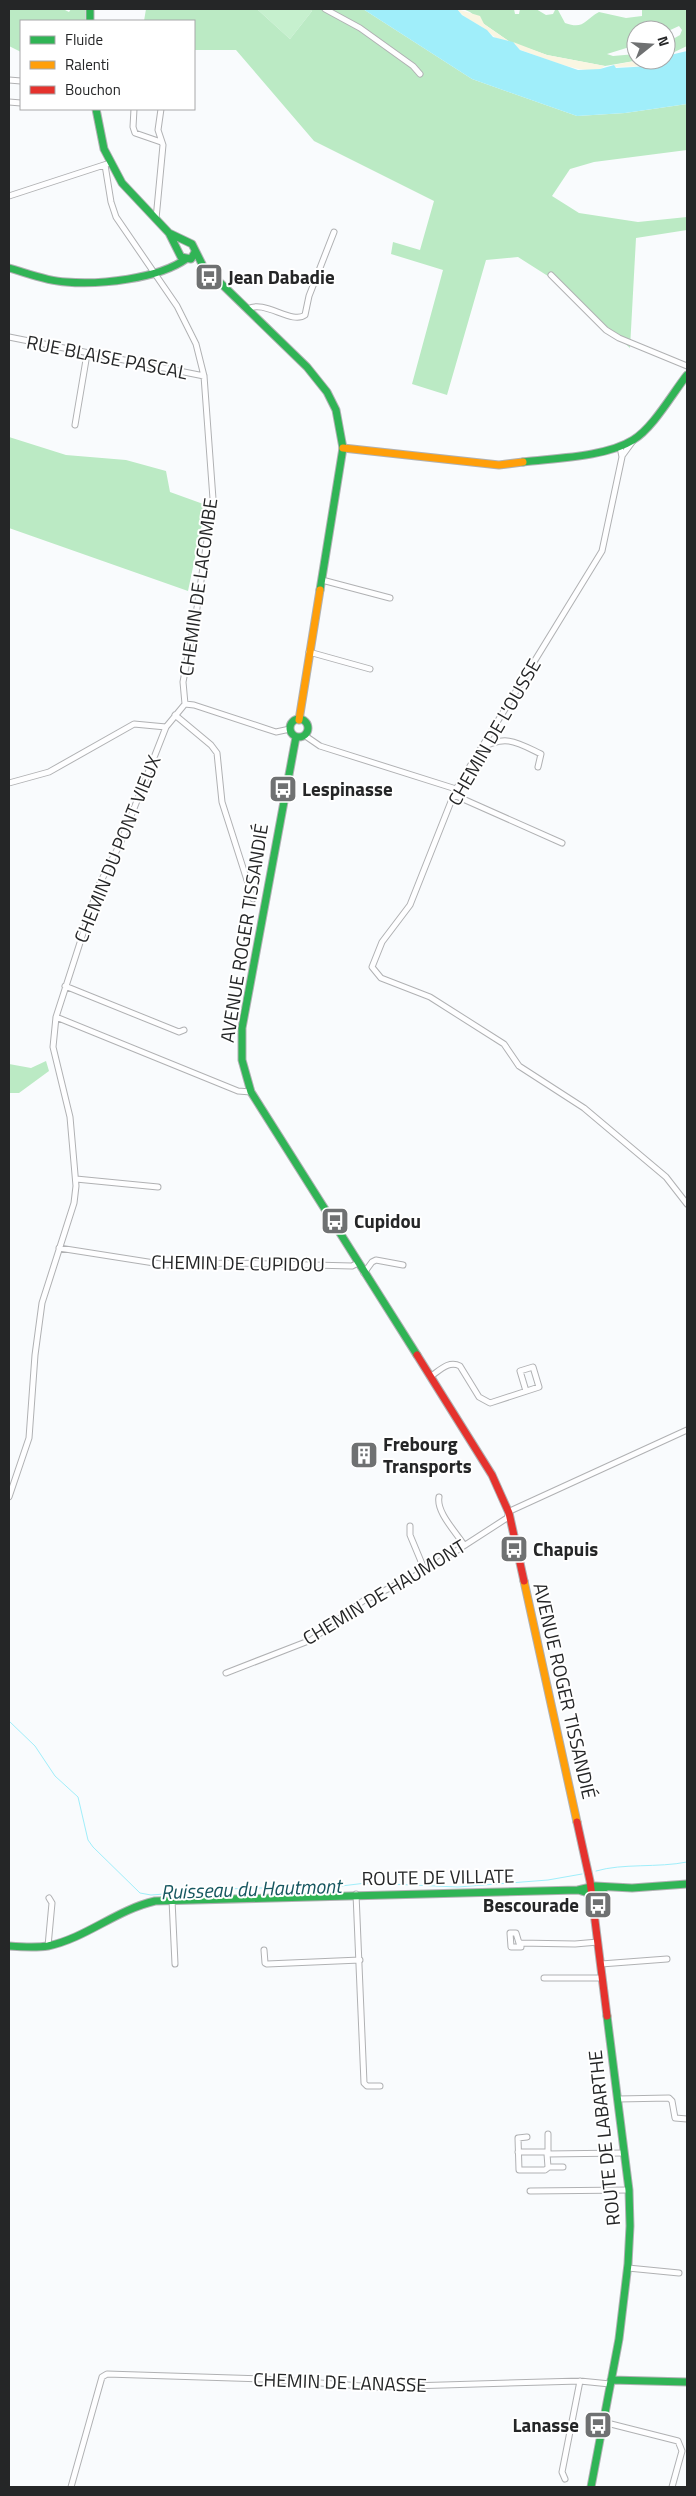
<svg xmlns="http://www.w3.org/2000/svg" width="696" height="2496" viewBox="0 0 696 2496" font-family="'Titillium Web',sans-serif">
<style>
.green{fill:#c6f0ce}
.forest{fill:#bbeac4}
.sand{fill:#faf6e2}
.water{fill:#a0eefa}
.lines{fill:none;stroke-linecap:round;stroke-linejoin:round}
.stream{stroke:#a0eefa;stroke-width:1}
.street-casing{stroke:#b0b1b3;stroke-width:7}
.fast-casing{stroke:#b0b1b3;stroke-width:9}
.slow-casing{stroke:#b0b1b3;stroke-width:9}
.jam-casing{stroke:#b0b1b3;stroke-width:9}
.street{stroke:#fefeff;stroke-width:5}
.fast{stroke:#30b455;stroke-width:7}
.slow{stroke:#ff9f0a;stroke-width:7}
.jam{stroke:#e5322d;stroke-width:7}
.labels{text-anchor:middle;stroke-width:4;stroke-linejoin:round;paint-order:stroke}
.poi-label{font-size:19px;font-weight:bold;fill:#252627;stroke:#fff;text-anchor:start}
.street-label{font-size:19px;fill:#252627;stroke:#fff}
.water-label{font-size:20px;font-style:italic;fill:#175760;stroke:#fff}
</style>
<rect width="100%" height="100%" fill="#f9fbfd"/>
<path class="green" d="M257 9H309L312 11 290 39Z"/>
<path class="forest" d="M9 9H63L69 12 71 9H85V21H21V52L9 46Z
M146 9H257L290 39 312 11 309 9H363L472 79 577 116 625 113 687 104V150L594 162 570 169 552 196 579 213 638 222 687 217V230L636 238 630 348 551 278 518 257 486 260 447 395 412 384 443 270 391 254 393 242 420 250 434 201 314 141 236 50H194V21H144Z
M463 9H514L515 14H519L520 9H536L546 15 553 14 555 10H558L565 23C584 30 584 20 599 12L626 18 642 16V9H687V46L666 56V43L680 35 682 30 679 26 666 32 636 30V45L607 54 613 56 636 54V60H640L605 66 547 55 510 42 484 24 470 12Z
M9 437 66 455 126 460 166 471 170 492 206 505 188 591 9 528Z
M46 1061 49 1071 19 1093H9V1064L31 1068Z"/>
<path class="sand" d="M457 9 480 16 484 24 510 42C497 41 495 37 486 30 477 22 465 20 457 9Z
M513 42 547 55 605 66C590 80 538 55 520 50Z
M663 60 651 66 613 67 614 65 640 60Z"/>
<path class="water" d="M363 9H457L462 15 487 30 493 37 513 42 520 50 578 70 600 69 614 65 616 68 651 66 666 60V56L687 51V104L625 113 577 116 472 79Z"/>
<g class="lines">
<path class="stream" d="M9 1721 35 1746 55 1776 78 1797 88 1840 93 1847 140 1893 151 1895 245 1888H325L366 1883 458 1887 548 1880 582 1874
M596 1871C623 1863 658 1868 687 1862"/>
<defs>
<path id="street" d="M325 9 360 28 413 66 420 74
M9 80 21 81
M9 102 21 103
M134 109 133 127 135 133 161 142
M105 165 111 202 116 217 177 306 196 344 204 376 213 499 197 608 183 682 185 704
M9 196 107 164
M156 219 163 145 158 130 161 109
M551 275 606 330 619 338 687 366
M248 309C264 299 292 325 305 315L309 296 334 232
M9 337 204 376
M75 425 87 354
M620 447 622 457 602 551 456 789 410 905 382 942 372 967 381 978 430 997 504 1044 519 1066 584 1108 666 1177 687 1204
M622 456 633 441
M322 580 390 598
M309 652 370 669
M175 715 211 745 217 753 222 802 253 899
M304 735 320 746 456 789
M482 748C506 734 518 743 541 754L538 767
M9 783 49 772 134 724 166 727 185 704 194 705 276 732 290 729
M454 795 562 843
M65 986 179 1032 184 1030
M56 1017 238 1091 251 1092
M76 1179 158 1187
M59 1248 167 1265 231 1263 352 1266 358 1263
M364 1273 372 1262 376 1260 403 1265
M430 1377C440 1370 449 1360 460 1366L479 1397 490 1403 539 1387 533 1367 520 1371 526 1391
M9 1497 29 1438 35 1355 42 1303 74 1203 76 1186 70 1117 53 1047 56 1017 98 887 120 844 166 727
M439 1497C436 1512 456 1532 464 1545
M410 1526V1535L425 1571
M226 1673 311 1640 363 1601 425 1571 507 1518 510 1511 687 1430
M356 1894 364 2083 367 2086H380
M172 1900 175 1964
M521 1943V1947H511L510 1933H516L519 1943 575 1944 598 1942
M48 1946 52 1903 49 1898
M264 1950 265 1963 267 1964 360 1960
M601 1964 667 1959
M544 1978H602
M618 2099 669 2098 672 2101 675 2118 687 2119
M548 2134V2154
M527 2137 518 2138 519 2170H545L549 2167
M518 2152H546L547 2154
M563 2167H548L547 2154 624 2153
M530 2191 629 2190
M628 2268 679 2273
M603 2422 678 2441 682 2451 672 2487
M565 2479 562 2472 580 2381
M71 2487 102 2377 107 2374 264 2379 376 2387 580 2381 610 2384"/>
<path id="fast" d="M90 9V21
M96 109 104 149 122 183 169 233 181 257 191 259 195 252
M169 233 192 244 203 266 307 367 327 392 336 410 343 448 320 590
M9 268C27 273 46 281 66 282 99 285 158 279 186 259
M523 462C555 458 606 457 633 440 653 428 672 394 687 375
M290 728a9 9 0 1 1 18 0a9 9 0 1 1-18 0Z
M296 737 242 1028V1060L251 1092 417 1355
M578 1890 595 1886 632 1888 687 1884
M9 1946C22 1947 35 1948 48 1946 86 1938 116 1910 155 1901L578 1890 588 1893 605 1888
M611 2380 687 2382
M591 2487 619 2339 628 2264 630 2226 629 2190 607 2016"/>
<path id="slow" d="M343 448 499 465 523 462
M299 720 320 590
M524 1581 577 1822"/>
<path id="jam" d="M417 1355 492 1475 509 1513 524 1581
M577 1822 590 1881 607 2016"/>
</defs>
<use href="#street" class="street-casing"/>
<use href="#fast" class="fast-casing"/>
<use href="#slow" class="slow-casing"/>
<use href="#jam" class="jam-casing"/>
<use href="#street" class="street"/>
<use href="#fast" class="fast"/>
<use href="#slow" class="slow"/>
<use href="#jam" class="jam"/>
</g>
<defs>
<symbol id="bus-square" viewBox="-11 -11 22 22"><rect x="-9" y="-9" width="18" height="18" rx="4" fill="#6f7172" stroke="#fff"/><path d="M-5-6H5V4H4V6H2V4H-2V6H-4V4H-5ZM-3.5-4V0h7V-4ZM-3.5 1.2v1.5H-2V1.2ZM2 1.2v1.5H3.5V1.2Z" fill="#fff"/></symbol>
<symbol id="building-square" viewBox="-11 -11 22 22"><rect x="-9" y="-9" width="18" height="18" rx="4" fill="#6f7172" stroke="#fff"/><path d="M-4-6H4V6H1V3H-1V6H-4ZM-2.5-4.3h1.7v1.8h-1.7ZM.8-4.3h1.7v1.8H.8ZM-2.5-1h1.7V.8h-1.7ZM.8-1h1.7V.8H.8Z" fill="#fff"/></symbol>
</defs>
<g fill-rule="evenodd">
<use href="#bus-square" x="193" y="261" width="32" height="32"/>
<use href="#bus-square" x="267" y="773" width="32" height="32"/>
<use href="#bus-square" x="319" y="1205" width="32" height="32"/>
<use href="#building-square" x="348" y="1439" width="32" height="32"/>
<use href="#bus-square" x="498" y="1533" width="32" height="32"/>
<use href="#bus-square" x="582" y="1889" width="32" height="32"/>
<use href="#bus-square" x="582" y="2409" width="32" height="32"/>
</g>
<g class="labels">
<g class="poi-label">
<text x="228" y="284">Jean Dabadie</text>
<text x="302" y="796">Lespinasse</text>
<text x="354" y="1228">Cupidou</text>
<text x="383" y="1451">Frebourg<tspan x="383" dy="22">Transports</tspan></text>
<text x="533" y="1556">Chapuis</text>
<text x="579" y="1912" text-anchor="end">Bescourade</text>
<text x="579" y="2432" text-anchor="end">Lanasse</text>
</g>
<g class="street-label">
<text transform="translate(107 357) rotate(11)" y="7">RUE BLAISE PASCAL</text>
<text transform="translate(198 587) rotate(-82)" y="7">CHEMIN DE LACOMBE</text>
<text transform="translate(494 732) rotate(-60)" y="7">CHEMIN DE L'OUSSE</text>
<text transform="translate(117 849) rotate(-68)" y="7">CHEMIN DU PONT VIEUX</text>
<text transform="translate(244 933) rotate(-81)" y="7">AVENUE ROGER TISSANDIÉ</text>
<text transform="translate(238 1263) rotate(1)" y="7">CHEMIN DE CUPIDOU</text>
<text transform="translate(384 1592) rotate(-31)" y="7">CHEMIN DE HAUMONT</text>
<text transform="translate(565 1691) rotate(77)" y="7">AVENUE ROGER TISSANDIÉ</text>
<text transform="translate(438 1877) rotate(-1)" y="7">ROUTE DE VILLATE</text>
<text transform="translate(604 2138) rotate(-96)" y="7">ROUTE DE LABARTHE</text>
<text transform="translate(340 2382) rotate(2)" y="7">CHEMIN DE LANASSE</text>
</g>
<g class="water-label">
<text transform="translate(251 1889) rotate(-2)" y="7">Ruisseau du Hautmont</text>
</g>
</g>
<rect width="696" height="2496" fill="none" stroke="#252627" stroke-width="20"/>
<rect x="20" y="20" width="175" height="90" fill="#ffffff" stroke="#a8a8a9"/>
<rect x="30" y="36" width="25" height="8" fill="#30b455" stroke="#a8a8a9"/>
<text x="65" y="45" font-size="15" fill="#252627">Fluide</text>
<rect x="30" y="61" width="25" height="8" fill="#ff9f0a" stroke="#a8a8a9"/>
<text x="65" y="70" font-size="15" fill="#252627">Ralenti</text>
<rect x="30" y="86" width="25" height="8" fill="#e5322d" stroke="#a8a8a9"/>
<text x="65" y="95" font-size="15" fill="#252627">Bouchon</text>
<g transform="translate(651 45) rotate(73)"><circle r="24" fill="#ffffff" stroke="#a8a8a9"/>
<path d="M0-4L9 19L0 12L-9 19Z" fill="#6f7172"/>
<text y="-8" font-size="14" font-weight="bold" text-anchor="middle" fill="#252627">N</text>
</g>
</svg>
